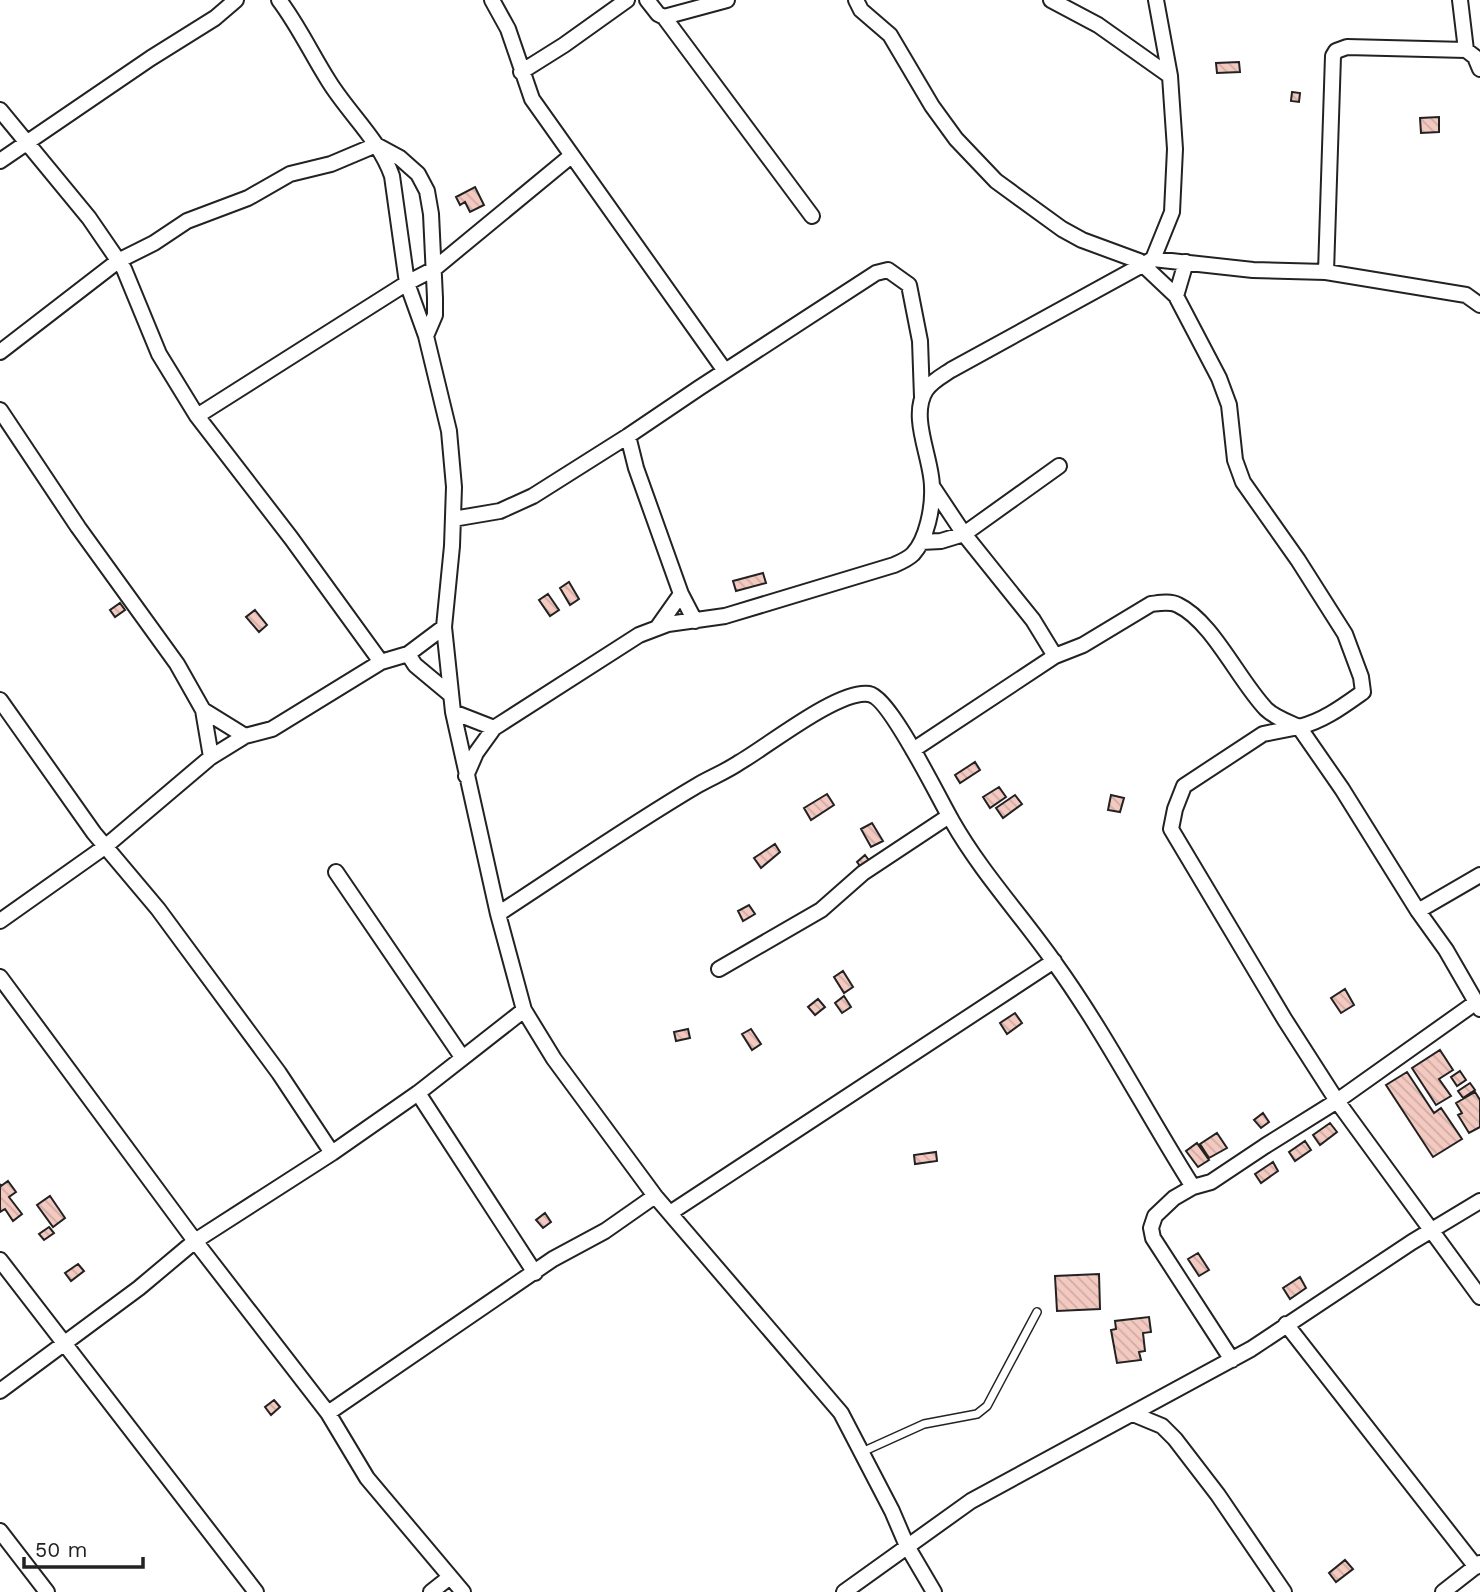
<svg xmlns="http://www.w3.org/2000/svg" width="1480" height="1592" viewBox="0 0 1480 1592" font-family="'Work Sans',sans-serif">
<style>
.building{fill:url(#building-back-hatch);stroke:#222;stroke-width:2}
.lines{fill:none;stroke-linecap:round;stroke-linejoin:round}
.service-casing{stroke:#222;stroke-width:10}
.minor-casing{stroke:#222;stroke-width:18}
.service{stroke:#fff;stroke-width:7}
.minor{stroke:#fff;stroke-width:14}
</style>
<defs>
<pattern id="building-back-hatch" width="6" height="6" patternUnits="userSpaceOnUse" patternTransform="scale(1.75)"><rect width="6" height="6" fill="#f3c9c0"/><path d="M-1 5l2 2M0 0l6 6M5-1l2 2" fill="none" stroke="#d0aca5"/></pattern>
</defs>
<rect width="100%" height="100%" fill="#fff"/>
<path class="building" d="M1239 62 1240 72 1217 73 1216 63Z
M1292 92 1300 93 1299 102 1291 101Z
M1439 117V132L1421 133 1420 118Z
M475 187 484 205 470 212 465 202 460 205 456 197Z
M763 573 766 583 736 591 733 581Z
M569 582 579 599 570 605 560 588Z
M548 594 559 610 550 616 539 600Z
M120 603 125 610 115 617 110 610Z
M255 610 267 625 259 632 246 617Z
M975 762 980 770 960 783 955 775Z
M999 787 1006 797 990 808 983 797Z
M827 794 834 805 811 820 804 808Z
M1015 795 1022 804 1003 818 996 808Z
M1111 795 1124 798 1120 812 1108 810Z
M872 823 883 841 871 847 861 829Z
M775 844 780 852 761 868 754 858Z
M865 855 871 863 863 870 857 862Z
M749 905 755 914 743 921 738 911Z
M843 971 853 987 844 993 834 977Z
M1345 989 1354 1005 1341 1013 1331 998Z
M844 996 851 1007 842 1013 835 1003Z
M818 999 825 1007 815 1015 808 1007Z
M1015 1013 1022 1023 1007 1034 1000 1023Z
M688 1029 690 1038 676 1041 674 1032Z
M751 1029 761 1044 752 1050 742 1034Z
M1440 1050 1453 1070 1439 1079 1451 1096 1436 1105 1412 1068Z
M1460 1071 1466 1080 1457 1086 1451 1077Z
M1407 1072 1434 1113 1441 1108 1462 1139 1433 1157 1386 1085Z
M1470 1083 1475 1090 1463 1098 1458 1091Z
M1475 1092 1480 1100V1127L1469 1133 1458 1115 1462 1113 1456 1103Z
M1263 1113 1269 1122 1261 1128 1254 1120Z
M1330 1123 1337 1132 1320 1145 1313 1135Z
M1217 1133 1227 1148 1209 1158 1200 1144Z
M1305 1141 1311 1150 1295 1161 1289 1152Z
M1197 1143 1209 1160 1198 1167 1186 1151Z
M936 1152 937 1161 915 1164 914 1155Z
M1273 1162 1278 1171 1261 1183 1255 1174Z
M8 1181 16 1192 9 1197 22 1214 13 1221 5 1209 0 1212V1184L1 1186Z
M50 1196 65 1218 53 1227 37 1205Z
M545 1213 551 1222 543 1228 536 1220Z
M49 1227 54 1233 44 1240 39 1234Z
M1198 1253 1209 1270 1199 1276 1188 1259Z
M78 1264 84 1271 71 1281 65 1273Z
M1099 1274 1100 1309 1057 1311 1055 1276Z
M1300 1277 1306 1288 1290 1299 1283 1288Z
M1149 1317 1151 1332 1143 1333 1145 1351 1139 1352 1141 1360 1117 1363 1111 1330 1116 1329 1115 1321Z
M274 1400 280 1407 271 1415 265 1407Z
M1345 1560 1353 1569 1336 1582 1329 1573Z"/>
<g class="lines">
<defs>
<path id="service" d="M862 1452 924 1424 977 1414 987 1406 1037 1312"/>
<path id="minor" d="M279 0C298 25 311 53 328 80 348 113 379 139 392 176L407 283 426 336 449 431 454 487 452 546 444 627 453 712 498 914 524 1010 554 1059 655 1196 841 1413 892 1511 907 1546 934 1592
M492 0 508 29 532 99 725 371
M647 0 658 14 664 17 727 0
M856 0 861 10 890 35 932 106 956 139 996 181 1062 229 1082 240 1139 261 1176 296 1219 378 1229 405 1235 460 1243 482 1298 560 1345 634 1361 677 1363 692C1342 707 1323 721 1299 727L1342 789 1418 911 1446 950 1480 1009
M1051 0 1098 25 1170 76
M1460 0 1466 50
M664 17 812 216
M521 72 564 45 627 0
M0 110 89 218 124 269 159 354 197 416 291 538 381 662
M0 161 151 58 215 18 236 0
M1153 259 1172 212 1175 149 1170 76 1156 0
M1326 272 1333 56 1336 51 1347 47 1466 50 1475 57 1480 69
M1176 296 1186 262
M0 352 118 261 154 243 187 221 248 198 290 174 331 164 376 145 400 158 418 174 427 191 431 214 435 298V315L426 336
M0 410 78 527 177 664 203 710 211 757
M197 416 407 283 434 269 571 156
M628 436 636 468 681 594 695 621
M932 486 964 534 1033 620 1055 656
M453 519 500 511 533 496 628 436 699 388 876 273 888 270 909 285 920 341 922 397
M921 542 941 541 964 534 1059 466
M657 628 681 594
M408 654 415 665 451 695
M0 700 94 833 158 909 279 1073 332 1153
M203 710 245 736
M453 712 494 728
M1299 727 1263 734 1184 786 1175 809 1171 829 1285 1020 1337 1101 1480 1297
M913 750 1055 656 1083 645 1151 604C1160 603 1170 601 1178 605 1212 621 1239 681 1266 709 1274 717 1288 722 1299 727
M466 776 476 753 494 728 639 635 668 624 725 616 894 565C901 562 908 559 913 554 927 539 933 507 932 487 932 458 909 417 926 390 932 381 942 376 951 370L1153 259 1253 270 1326 272 1466 295 1480 305
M336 872 462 1057
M1418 911 1480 875
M498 914C564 871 630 825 698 785 712 777 727 771 740 762 768 746 839 689 869 694 890 697 939 799 952 821 981 872 1021 915 1054 962 1106 1034 1146 1113 1193 1187
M0 921 106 846 211 757 245 736 272 729 381 662 408 654 444 627
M719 969 821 910 863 873 949 816
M0 977 195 1241 328 1413 367 1478 463 1592
M418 1093 535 1273
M670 1213 1054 961
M0 1260 256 1592
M1286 1324 1476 1567
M1232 1360 1153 1238 1151 1228 1155 1216 1174 1198 1193 1187 1211 1182 1265 1146 1337 1101 1475 1003
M0 1391 139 1288 195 1241 332 1153 418 1093 524 1010
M328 1413 553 1259 605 1231 655 1196
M1133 1414 1162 1426 1175 1439 1218 1495 1284 1592
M0 1531 47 1592
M431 1592 450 1577
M844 1592 971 1501 1251 1349 1412 1242 1480 1201
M1443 1592 1480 1563"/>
</defs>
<use href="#service" class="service-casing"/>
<use href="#minor" class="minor-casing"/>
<use href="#service" class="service"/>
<use href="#minor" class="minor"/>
</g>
<path d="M24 1557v10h119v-10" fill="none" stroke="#222222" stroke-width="3.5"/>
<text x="35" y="1557" font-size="21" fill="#222222" stroke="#ffffff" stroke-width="5" paint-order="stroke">50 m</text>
</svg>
